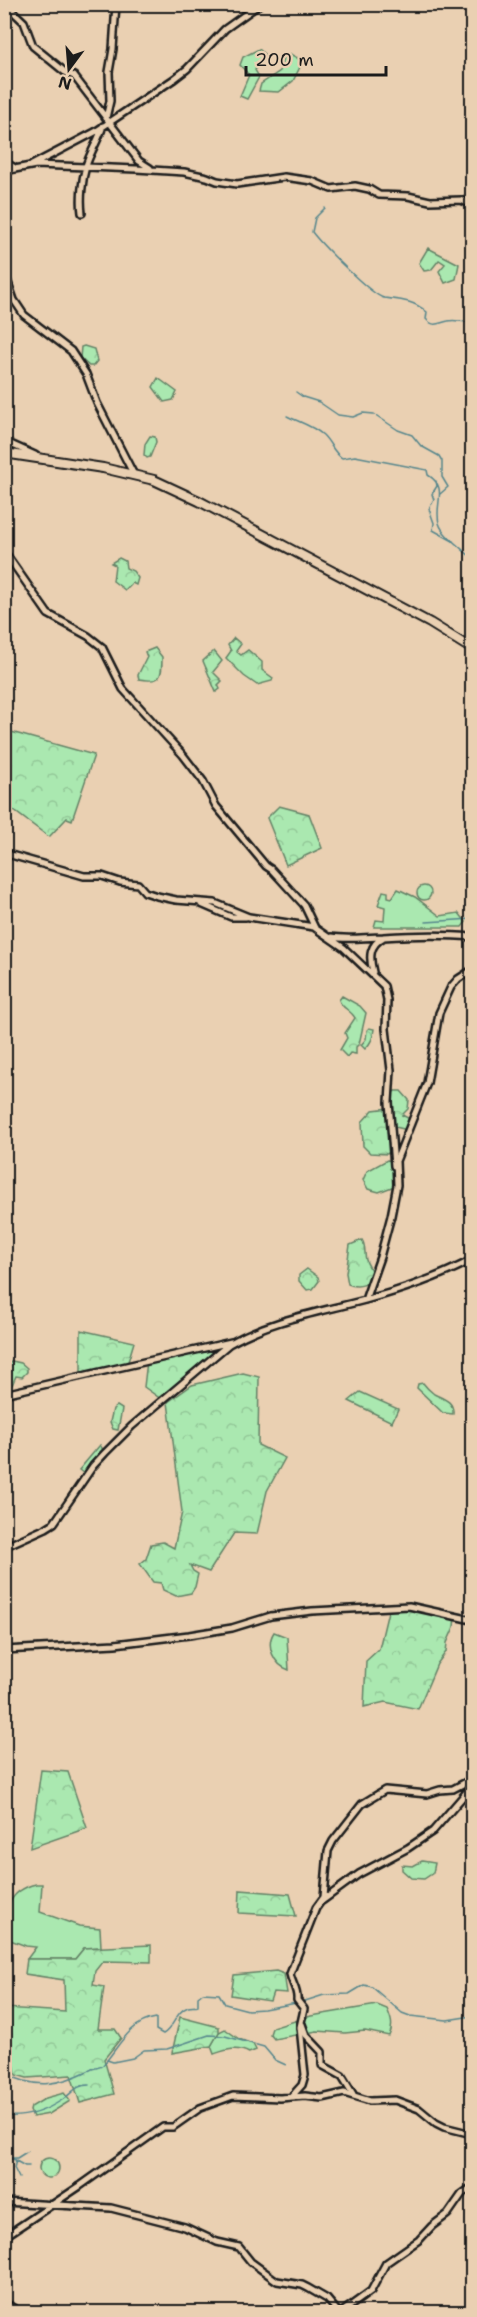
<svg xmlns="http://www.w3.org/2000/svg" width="477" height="2317" viewBox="0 0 477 2317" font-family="'Shantell Sans',sans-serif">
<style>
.grass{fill:#aae8b0;stroke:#638266;stroke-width:1.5}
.forest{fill:url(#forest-crowns);stroke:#638266;stroke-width:1.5}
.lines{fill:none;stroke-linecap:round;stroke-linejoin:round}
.stream{stroke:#56868c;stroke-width:1.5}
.street-casing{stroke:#1c1c1c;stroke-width:10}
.secondary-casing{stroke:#1c1c1c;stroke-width:12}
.street{stroke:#ead0b2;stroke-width:5}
.secondary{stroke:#ead0b2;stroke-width:8}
</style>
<defs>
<pattern id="forest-crowns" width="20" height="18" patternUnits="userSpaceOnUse" patternTransform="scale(1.5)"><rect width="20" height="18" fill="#aae8b0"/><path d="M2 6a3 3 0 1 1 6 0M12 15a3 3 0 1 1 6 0" fill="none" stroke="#92c697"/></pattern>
</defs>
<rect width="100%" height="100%" fill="#ead0b2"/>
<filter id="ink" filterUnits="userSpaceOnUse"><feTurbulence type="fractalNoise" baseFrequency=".0167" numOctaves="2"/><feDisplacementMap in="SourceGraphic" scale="12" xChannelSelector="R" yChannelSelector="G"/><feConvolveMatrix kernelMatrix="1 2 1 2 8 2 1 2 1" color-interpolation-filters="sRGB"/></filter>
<g filter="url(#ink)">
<path class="grass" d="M259 49 265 55 255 70 259 77 247 99 240 96 249 75 240 65 243 57Z
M290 54 303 61 293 81 279 92 259 91 261 84 280 71 283 57Z
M428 248 459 264 456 279 445 283 439 271 445 264 439 260 431 270 424 271 419 263Z
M158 378 177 392 173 400 164 402 153 387Z
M150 436 155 437 156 442 150 457 147 458 144 455 145 444Z
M417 893a7 7 0 1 1 14 0a7 7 0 1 1-14 0Z
M398 889 415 897 440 916 459 913 466 922 462 927H374L376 920 384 921 385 907 378 905 383 891 388 892V897L392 898Z
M387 1160 394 1161 397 1185 379 1192 368 1189 363 1180 367 1171Z
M423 1383C426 1387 430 1391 434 1394 444 1399 454 1401 453 1414L443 1413 417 1388 418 1384Z
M274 1632 287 1637 289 1670C274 1665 265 1646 274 1632Z
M422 1861 435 1863 433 1873 424 1879 411 1878 402 1870V1865L413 1866Z
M36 1884H42L40 1912 79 1926 100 1928 101 1947 84 1948 75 1959H27L36 1947 26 1946 5 1938C5 1912 6 1891 36 1884Z
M377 2005 387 2009C391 2018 394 2026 389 2036L365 2031 345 2033 317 2031 274 2039 270 2034 272 2028 311 2016Z
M225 2029 239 2039 253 2044 256 2050 249 2053C237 2046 226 2050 214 2054L211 2046 219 2032Z
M64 2093 70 2101 49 2114 33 2117 30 2111 31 2107 46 2098Z
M39 2168a10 10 0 1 1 20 0a10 10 0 1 1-20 0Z"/>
<path class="forest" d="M84 346 94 349 97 361 93 366H89L80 358 81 347Z
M119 558 125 561 126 568 133 571 138 578 136 585 132 583 125 590 113 581 115 565 111 563Z
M234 638 241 644 236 651 241 655 248 650 262 662V670L273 678 272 681 257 685 244 676 226 658 231 651 228 645Z
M155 648 162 657C162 678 161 683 139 679L138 675 147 657 145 652Z
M214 651 222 661 213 672 222 681 218 685 220 689 216 692 203 661Z
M4 730 94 755 72 820 67 818 49 837 5 804Z
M279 806 309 814 322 848 286 865 267 818Z
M342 996 360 1006 366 1013 359 1044 356 1047V1054L350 1053 347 1057 340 1050 347 1038 345 1033 355 1018C351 1010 341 1008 339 1000Z
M369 1028 374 1029C373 1038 371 1043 365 1049L361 1045 366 1039 367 1030Z
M395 1091H401L409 1100 408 1109 402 1115 412 1120 408 1130 391 1126 393 1148 387 1154 370 1153 363 1146 362 1122 373 1110 389 1108 390 1094Z
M362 1240C366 1246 364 1252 366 1260 367 1265 371 1268 372 1273 372 1286 357 1288 348 1284L346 1273 350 1245Z
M307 1269 318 1277 319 1281 313 1289 307 1290 299 1281V1275Z
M81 1330 134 1342 127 1365 81 1376Z
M215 1345 218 1350 161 1399 144 1387 147 1361Z
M12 1361 21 1363 27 1368V1372L22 1377 16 1376 12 1385 5 1387V1381L8 1379 5 1374 8 1365Z
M243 1373 259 1377 258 1445 285 1458 267 1491 257 1534 234 1533 209 1572 190 1565 193 1571 198 1574 195 1587 191 1593 176 1596 163 1590 161 1583 153 1582 140 1564 146 1559 151 1544 163 1542 174 1548 182 1512 168 1402 192 1385Z
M360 1392 398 1409 392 1422 349 1401Z
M117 1406 122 1409 118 1430 113 1429 110 1422 113 1409Z
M100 1445 105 1453 87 1476 79 1470Z
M409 1606 455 1616 454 1627 447 1643 446 1652 437 1664 418 1709 385 1702 364 1707 366 1661 379 1649 389 1607Z
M41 1770 68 1772 87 1828 30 1848Z
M240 1890 290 1894 296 1916 239 1913Z
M151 1945V1962L103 1961 95 1971 93 1985 104 1987 98 2029H115L121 2038 104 2059 114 2094 80 2103 71 2075 27 2078 16 2075 7 2025 5 2024V2008L65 2012 64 1980 25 1974 27 1959H75L84 1948Z
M276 1971 284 1974 287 1993 273 1992 270 2001 231 1995 234 1975Z
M180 2017 219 2027V2032L211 2046 172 2053Z"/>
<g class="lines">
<path class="stream" d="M325 208 315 218 312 232C321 244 372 296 384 298 400 300 413 300 427 312L426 319C434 328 438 323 448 321 455 319 465 322 472 323
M296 392 303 397 319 402 338 415 353 417 363 413 374 414 398 430 412 435 421 446 439 456 442 461V477L448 487 440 494
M287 416C299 422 313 426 323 435 331 443 333 452 342 458L355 456 427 470 428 475C449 488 434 503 439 523 443 536 463 549 472 558
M436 481 437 486 432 494 434 500 429 509 434 523 433 530 453 541
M426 922 472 919
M107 2060 113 2062 133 2058 144 2050 167 2049 209 2035 225 2036 264 2047 275 2060 286 2065
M4 2073C37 2090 59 2085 90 2070 95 2067 98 2069 103 2065 119 2047 129 2022 156 2018V2030L163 2034C174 2028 175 2012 188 2007 191 2006 195 2007 198 2006V1997L203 1993 219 1994 225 2004 248 2010 264 2009 302 2002 324 1995 349 1994 364 1985 372 1987 402 2013 410 2016 447 2020 472 2016
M4 2116C25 2118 44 2112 62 2100 73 2093 75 2085 89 2085
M4 2158H17L28 2151
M11 2159 16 2160 14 2168 19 2178
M16 2161 25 2166H29"/>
<defs>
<path id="street" d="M5 4 24 22 33 46 65 72 74 76 139 161 150 168
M106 118 110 101 109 72 113 49 116 4
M4 162 15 168
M32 165 95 132 174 79 187 69 225 29 260 4
M4 171 36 165 136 169 184 172 207 177 217 181 237 184 284 177 312 181 331 189 355 186 369 189 379 195 408 196 430 201 461 200 472 205
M82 213C80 199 82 180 86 166 90 153 98 141 103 126
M4 271 14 300 24 315 71 351 86 374 97 403 134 475
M4 441 35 455
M4 551 48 614 88 636 102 647 123 689 183 755 203 781 216 806 266 866 272 870 304 905 315 928 344 948 384 986 387 1000 386 1029 391 1070 389 1102 394 1166
M4 853 84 876H102L120 882 138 884 145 892 157 896 176 900 215 903 249 917 314 927
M201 904 231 917H246
M331 937C348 940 365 937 383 937 413 935 442 934 472 937
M373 972C369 957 369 945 384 937
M365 1300 380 1257 391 1216 397 1185 396 1161 427 1083 439 1013 451 987 458 979 472 970
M4 1394 231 1342
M4 1547 46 1528 54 1523 93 1466 105 1453 132 1426 229 1344C270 1320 320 1312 365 1300 403 1290 437 1278 472 1260
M4 1650 115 1644 189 1635 232 1628 271 1616 312 1611 409 1606 472 1620
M322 1901 359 1874 408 1848 433 1831 472 1786
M302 2024 306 2035 322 2052V2065L342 2076 353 2094
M292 2096 302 2085 305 2075 300 2027 304 2009 297 2000C298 1990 292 1984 290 1974L316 1908 324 1897 328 1851 333 1841 362 1804 385 1790 427 1794 440 1790 453 1789 472 1779
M4 2202 111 2208 185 2227 217 2242 239 2247 251 2262 277 2281 302 2285 308 2288 327 2299 338 2312
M4 2237 80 2186 163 2127H173L200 2108 233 2096 280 2098 305 2096 322 2098 344 2093 370 2101 395 2100 419 2109 436 2123 444 2127 472 2134
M4 2302 19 2312
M342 2312 371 2291 386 2263 419 2240 432 2226 448 2214 462 2194 472 2187"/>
<path id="secondary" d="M4 453 103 468 154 480 199 501 430 623 472 649"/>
</defs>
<use href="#street" class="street-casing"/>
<use href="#secondary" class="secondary-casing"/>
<use href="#street" class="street"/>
<use href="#secondary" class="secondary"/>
</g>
</g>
<rect width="477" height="2317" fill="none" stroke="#ead0b2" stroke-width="24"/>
<rect x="12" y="12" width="453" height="2293" fill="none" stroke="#1c1c1c" stroke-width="2" filter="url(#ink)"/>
<g transform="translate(69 69) rotate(196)" stroke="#ead0b2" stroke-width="4.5" paint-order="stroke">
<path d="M0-4.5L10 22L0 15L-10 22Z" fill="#1c1c1c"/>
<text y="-9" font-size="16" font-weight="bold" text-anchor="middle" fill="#1c1c1c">N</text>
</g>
<path d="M246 66v9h140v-9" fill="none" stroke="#1c1c1c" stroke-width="3"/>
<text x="255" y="66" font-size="18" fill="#1c1c1c" stroke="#ead0b2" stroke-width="4.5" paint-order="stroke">200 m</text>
</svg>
